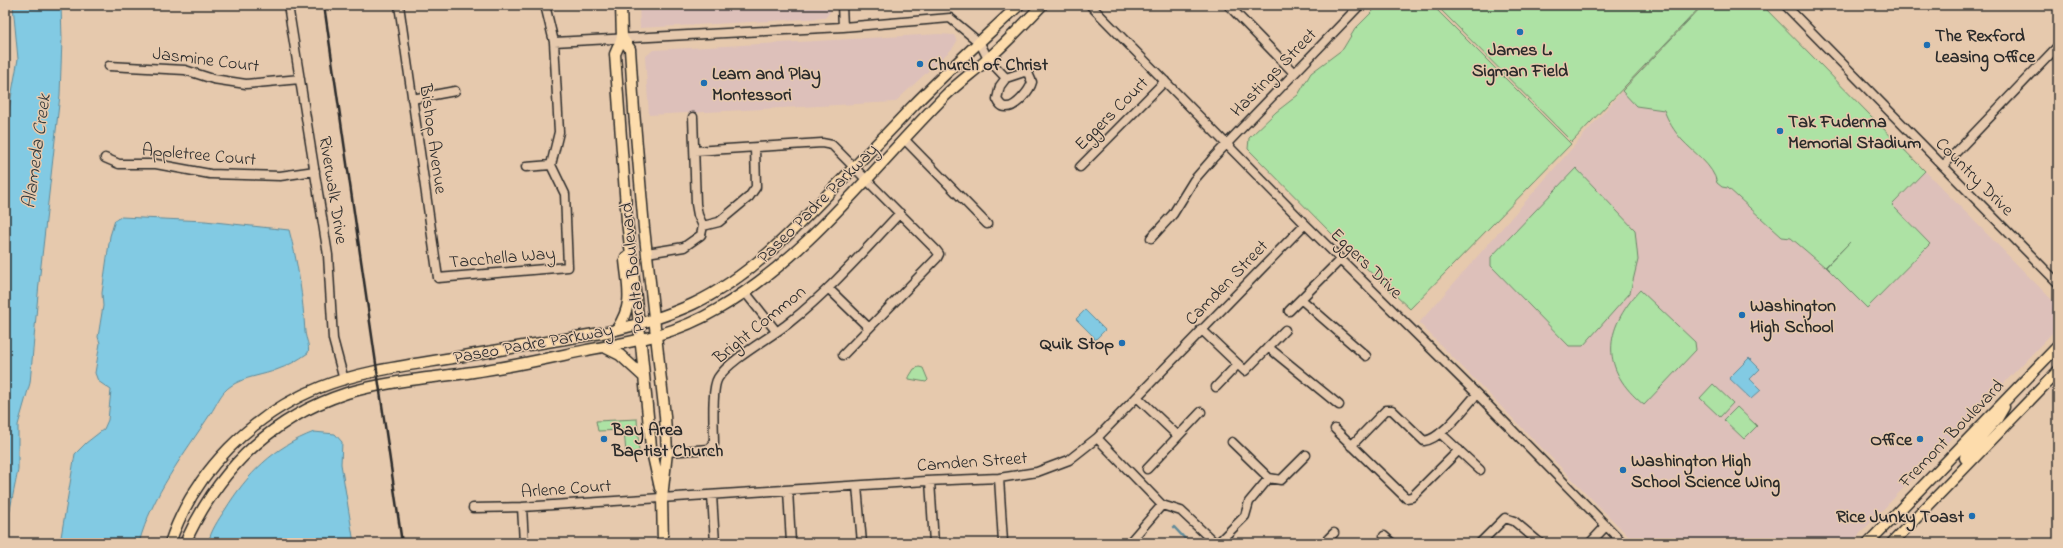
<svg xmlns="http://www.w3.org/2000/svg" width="2063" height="548" viewBox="0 0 2063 548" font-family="'Indie Flower',sans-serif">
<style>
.built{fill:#ddc0ba}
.green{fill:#ade2a4;stroke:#6c8668}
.water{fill:#82cae3;stroke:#5f8a99}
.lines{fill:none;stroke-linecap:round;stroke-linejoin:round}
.stream{stroke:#5f8a99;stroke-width:2.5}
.minor-casing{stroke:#2b2b2b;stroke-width:11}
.major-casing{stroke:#2b2b2b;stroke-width:13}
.minor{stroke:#e6c9ad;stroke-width:8}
.major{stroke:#fddcac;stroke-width:10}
.rail{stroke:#2b2b2b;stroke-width:2.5}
.poi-dot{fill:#1f6fb2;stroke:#e6c9ad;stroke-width:1.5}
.labels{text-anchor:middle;stroke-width:3;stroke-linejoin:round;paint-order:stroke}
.poi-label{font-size:18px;font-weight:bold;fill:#2b2b2b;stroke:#e6c9ad;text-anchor:start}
.street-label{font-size:18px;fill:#2b2b2b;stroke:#e6c9ad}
.water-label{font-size:19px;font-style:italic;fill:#343b3d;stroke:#e6c9ad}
</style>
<rect width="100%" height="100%" fill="#e6c9ad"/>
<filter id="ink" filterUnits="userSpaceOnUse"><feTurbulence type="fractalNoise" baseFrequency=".025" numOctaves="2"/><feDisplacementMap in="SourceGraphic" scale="8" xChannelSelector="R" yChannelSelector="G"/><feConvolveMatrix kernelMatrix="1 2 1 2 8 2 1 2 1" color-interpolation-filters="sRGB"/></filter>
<g filter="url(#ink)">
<path class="built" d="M639 5H830V12L825 18 640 28Z
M939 34 954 35 957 41 953 48 895 102 649 115 645 57 653 50Z
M1622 91 1636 106 1664 110 1669 123 1681 139 1715 173 1722 187 1728 188 1782 237 1791 238 1825 267 1889 202 1892 205 1925 171 2058 306 2057 328 1851 543H1635L1419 323Z"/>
<path class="green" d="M1379 5H1432L1571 144 1410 309 1334 238 1333 235 1248 149 1249 138 1276 112 1298 95 1311 73 1343 49 1355 29Z
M1436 5H1702L1572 142Z
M1703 5H1762L1925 171 1892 205 1930 244 1867 308 1826 267 1850 242 1825 267 1791 238 1782 237 1728 188 1722 187 1717 183C1713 165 1694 153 1682 140 1674 131 1668 121 1664 110L1636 106 1622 91Z
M1576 168 1635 230 1638 260 1630 293 1583 346H1569L1491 266V257Z
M1640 290 1695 342 1696 350 1644 405C1600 369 1603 330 1640 290Z
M919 367 923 368 928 380 926 382 909 379V377L914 369Z
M1713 384 1733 403 1720 417 1700 398Z
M1737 407 1757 426 1744 439 1724 420Z
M637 419 639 452 626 453 624 430 598 431 596 421Z"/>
<path class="water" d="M13 5H61L62 39 60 95 39 283 30 383 18 425V470L5 534V131L18 59Z
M121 217 205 221 289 230C298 263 303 298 305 332 306 340 310 345 308 353 298 360 288 366 276 370 264 375 250 376 238 382 221 390 220 399 211 413 184 454 152 495 139 543H60L75 454 86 443 104 429 108 420 111 390 98 381 95 373 100 343 98 337 103 306 102 293 110 236 115 220Z
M1085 310 1105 330 1095 340 1094 337 1076 319Z
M1749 358 1760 369 1750 379 1761 390 1751 399 1729 378Z
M314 432 335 434 342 442 341 464 354 543H208C211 531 218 520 225 510 247 474 274 447 314 432Z"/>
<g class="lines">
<path class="stream" d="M1174 527 1189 543"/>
<defs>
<path id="minor" d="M288 5 328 255 333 339 344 380
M399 5 438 278 568 267 565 194 551 165 559 132 554 42 545 5
M842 5 843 27
M1090 5 1305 224 1477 394 1623 543
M1228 5 1294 73
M1785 5 2058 283
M554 42 843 27 950 18 980 43 988 59 1006 78 1000 86 997 99C999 103 1001 107 1006 107 1016 108 1030 90 1032 82L1028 73 1024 72 1006 78
M109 66 185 70 213 79 246 84 300 79
M412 99 455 91
M693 117 696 204 698 215 703 226
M905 140 987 224
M695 151 822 143 832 145 936 250 939 254 937 258 843 355
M105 158 119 164H156L210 174 280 176 315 171
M1943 166 2058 46
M526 167 551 165
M1080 167 1165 81
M703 226 719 222 749 197 756 187 755 148
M1151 238 1173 214 1194 180 1214 157 1360 5
M647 253 684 247 701 235 703 226
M828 288 868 327
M745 292 776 331
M1302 300 1366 356
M1289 311 1341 259
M1201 329 1245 371 1285 330
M1268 347 1339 405
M1216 387 1238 364
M1137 397 1178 436
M1335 429 1406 498 1412 497 1459 450
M1440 433 1480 470
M1097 438 1162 505 1181 511 1215 543
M1232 442 1269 478
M1351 446 1386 410H1392L1424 441C1442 439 1465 407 1477 394
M667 452 709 449 714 444C714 428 711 389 718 378 730 359 772 337 790 322 830 290 865 250 900 213
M1147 469 1201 412
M999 478 1003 542
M930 481 934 543
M857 486 862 543
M788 490 791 543
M712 495 715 543
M522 507 524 543
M473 508 522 507 926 481 999 478 1037 472 1069 460 1097 438 1305 224
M1384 536 1392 543
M1129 543 1162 505
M1218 543 1245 516 1249 502 1269 478 1281 480 1306 455
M1324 543 1334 533
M1480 543 1505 518 1514 521 1540 543
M1590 543 1606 526"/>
<path id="major" d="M621 5 622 38 615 54 627 221 639 324 651 447 660 488
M622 38 630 49 634 111 644 228 665 416 667 452 662 498 663 543
M617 329C634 303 628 290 625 260L626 257
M604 347 620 355 644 377
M1969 463 1965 458 1966 453 1997 419 2004 407
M170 543C194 472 252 414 321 387 364 370 412 365 458 357 507 349 557 340 607 332 637 325 665 317 693 304 748 278 791 233 832 190 859 162 886 135 912 107 946 72 983 39 1019 5
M185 543C218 470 270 418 347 393 387 381 432 378 473 372 511 367 549 358 587 350 636 341 674 335 718 309 809 256 872 169 945 96 959 82 975 71 989 58 1008 41 1025 23 1042 5
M1868 543 2058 346
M1892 543 2058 371"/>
</defs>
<use href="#minor" class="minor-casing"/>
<use href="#major" class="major-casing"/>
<use href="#minor" class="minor"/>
<use href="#major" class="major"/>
<path class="rail" d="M324 5 402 543"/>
</g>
</g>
<g class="poi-dot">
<circle cx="1520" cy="32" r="4"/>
<circle cx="1927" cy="45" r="4"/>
<circle cx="920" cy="64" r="4"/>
<circle cx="704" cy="83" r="4"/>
<circle cx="1780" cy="131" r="4"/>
<circle cx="1742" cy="315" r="4"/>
<circle cx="1122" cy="343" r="4"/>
<circle cx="604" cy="439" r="4"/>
<circle cx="1920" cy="439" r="4"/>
<circle cx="1623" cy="470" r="4"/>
<circle cx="1972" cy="516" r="4"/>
</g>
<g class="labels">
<g class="poi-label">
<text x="1935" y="41">The Rexford<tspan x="1935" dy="21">Leasing Office</tspan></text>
<text x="1520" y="55" text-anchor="middle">James L.<tspan x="1520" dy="21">Sigman Field</tspan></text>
<text x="928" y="70">Church of Christ</text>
<text x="712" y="79">Learn and Play<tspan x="712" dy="21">Montessori</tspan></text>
<text x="1788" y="127">Tak Fudenna<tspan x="1788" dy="21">Memorial Stadium</tspan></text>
<text x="1750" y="311">Washington<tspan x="1750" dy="21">High School</tspan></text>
<text x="1114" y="349" text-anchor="end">Quik Stop</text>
<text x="612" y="435">Bay Area<tspan x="612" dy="21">Baptist Church</tspan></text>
<text x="1912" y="445" text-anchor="end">Office</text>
<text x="1631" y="466">Washington High<tspan x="1631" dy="21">School Science Wing</tspan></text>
<text x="1964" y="522" text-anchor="end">Rice Junky Toast</text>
</g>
<g class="street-label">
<text transform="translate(206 59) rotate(7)" y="6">Jasmine Court</text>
<text transform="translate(1273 72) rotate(-46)" y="6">Hastings Street</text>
<text transform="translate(1111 113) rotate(-45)" y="6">Eggers Court</text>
<text transform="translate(434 139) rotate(82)" y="6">Bishop Avenue</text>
<text transform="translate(199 154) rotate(5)" y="6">Appletree Court</text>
<text transform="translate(1975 176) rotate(45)" y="6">Country Drive</text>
<text transform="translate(334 190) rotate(81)" y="6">Riverwalk Drive</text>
<text transform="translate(817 203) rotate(-45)" y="6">Paseo Padre Parkway</text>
<text transform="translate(502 257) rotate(-5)" y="6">Tacchella Way</text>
<text transform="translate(1367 263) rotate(44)" y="6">Eggers Drive</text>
<text transform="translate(632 268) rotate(-96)" y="6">Peralta Boulevard</text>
<text transform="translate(1226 282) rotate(-46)" y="6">Camden Street</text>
<text transform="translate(759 324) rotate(-39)" y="6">Bright Common</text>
<text transform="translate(533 343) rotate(-10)" y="6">Paseo Padre Parkway</text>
<text transform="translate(1951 433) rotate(-46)" y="6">Fremont Boulevard</text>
<text transform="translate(972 461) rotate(-4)" y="6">Camden Street</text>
<text transform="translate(566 488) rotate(-4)" y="6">Arlene Court</text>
</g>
<g class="water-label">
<text transform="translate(35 151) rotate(-82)" y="7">Alameda Creek</text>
</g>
</g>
<rect width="2063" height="548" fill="none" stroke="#e6c9ad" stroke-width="20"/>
<rect x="10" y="10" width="2043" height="528" fill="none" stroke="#2b2b2b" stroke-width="1.5" filter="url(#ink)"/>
</svg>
